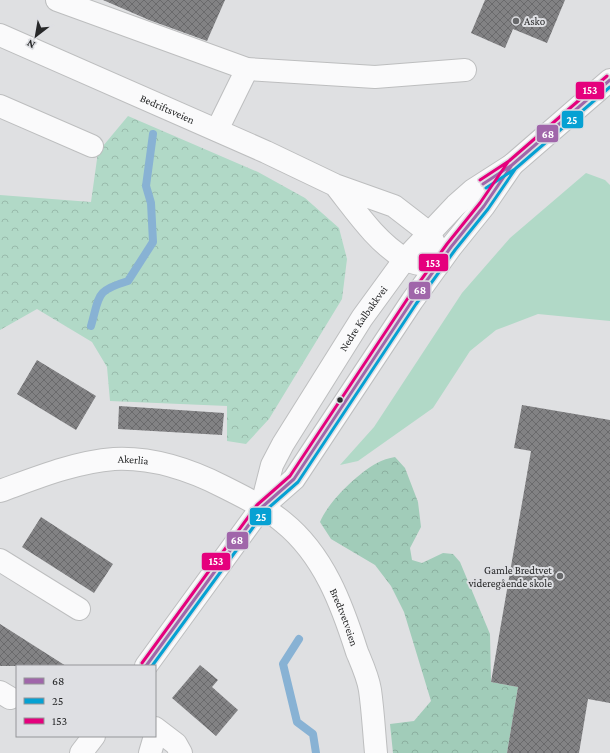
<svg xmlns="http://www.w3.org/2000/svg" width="610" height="753" viewBox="0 0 610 753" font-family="'Crimson Pro',serif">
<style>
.green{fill:#b1d9c7}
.forest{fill:url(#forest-crowns)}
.park{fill:url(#park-crowns)}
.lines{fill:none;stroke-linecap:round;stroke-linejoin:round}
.stream{stroke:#88b2d4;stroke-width:8}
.building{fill:url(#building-cross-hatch)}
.minor-casing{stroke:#bdbebf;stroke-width:24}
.major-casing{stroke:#bdbebf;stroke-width:24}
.minor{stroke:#fafafb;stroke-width:22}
.major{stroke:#fafafb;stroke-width:22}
.bus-1-casing{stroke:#dedfe3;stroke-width:6}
.bus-2-casing{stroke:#dedfe3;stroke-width:6}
.bus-3-casing{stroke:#dedfe3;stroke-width:6}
.bus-1{stroke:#a066aa;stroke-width:3}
.bus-2{stroke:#06a1d3;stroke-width:3}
.bus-3{stroke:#e5007d;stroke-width:3}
.poi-dot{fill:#67686a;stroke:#dedfe3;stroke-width:1.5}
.bus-dot{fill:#272829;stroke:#dedfe3;stroke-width:1.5}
.labels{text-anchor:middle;stroke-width:4;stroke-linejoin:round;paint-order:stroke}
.poi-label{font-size:11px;fill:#272829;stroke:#dedfe3;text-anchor:start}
.street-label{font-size:11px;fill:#272829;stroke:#dedfe3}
.line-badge{stroke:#dedfe3;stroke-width:1.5}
.badge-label{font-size:11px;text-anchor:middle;font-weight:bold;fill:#fff}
</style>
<defs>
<pattern id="forest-crowns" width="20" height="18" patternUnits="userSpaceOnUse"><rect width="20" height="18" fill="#a1ccb9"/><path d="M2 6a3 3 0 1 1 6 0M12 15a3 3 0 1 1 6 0" fill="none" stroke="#8baf9f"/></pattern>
<pattern id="park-crowns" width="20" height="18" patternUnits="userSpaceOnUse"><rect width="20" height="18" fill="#b1d9c7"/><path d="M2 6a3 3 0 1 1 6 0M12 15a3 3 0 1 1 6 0" fill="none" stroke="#98baab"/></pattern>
<pattern id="building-cross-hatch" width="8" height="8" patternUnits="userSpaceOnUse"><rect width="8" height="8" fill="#828284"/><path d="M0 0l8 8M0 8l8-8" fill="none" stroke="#6a6a6c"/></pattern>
</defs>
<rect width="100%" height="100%" fill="#dfe0e2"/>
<path class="green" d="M586 173 605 180 610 185V321L538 314 496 330 470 351 433 408 358 461 340 465 374 427 462 293 510 238Z"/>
<path class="forest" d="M395 457 405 468 418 502 421 527 410 548 412 560 422 563 443 553 453 554 460 562 490 634 491 682 518 687 507 753H393L390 724 414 721 431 701 404 612 391 586 375 565 331 539 320 522C329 501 357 474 377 463 382 460 389 458 395 457Z"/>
<path class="park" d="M128 116 258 172 305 198 339 228 347 259 342 299 269 419 246 444 227 441V406L110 401 107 367 92 342 37 309 0 330V195L91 202 98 152Z"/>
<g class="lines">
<path class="stream" d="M91 326C100 295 95 291 128 281L153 242 151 203 146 186 153 134
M299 639 283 664 297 722 313 734 316 753"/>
</g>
<path class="building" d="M103 0H225L207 41 149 20Z
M485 0H565L547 43 513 29 505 48 471 33Z
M37 360 96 396 76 430 17 394Z
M522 405 610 420V703L588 699 579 753H507L518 687 491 682 531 451 514 448Z
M119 406 224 413 222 435 118 429Z
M41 517 113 564 94 593 22 547Z
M0 624 66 666H0Z
M200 665 218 680 212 687 238 710 216 736 172 698Z"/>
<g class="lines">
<defs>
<g id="minor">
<path d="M57 0 247 69 375 77 465 70"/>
<path id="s1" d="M0 35 266 152 335 185 394 206 429 233 436 247 438 265C427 265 415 265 405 259 376 242 355 210 335 185"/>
<path d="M0 106 92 146"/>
<path d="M217 130 247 69"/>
<path id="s2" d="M0 491C36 478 75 462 114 459 153 457 189 469 224 487 244 497 266 508 283 522 324 555 342 605 357 652 362 664 368 677 370 690 373 711 374 732 376 753"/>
<path d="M0 560 79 609"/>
<path d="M0 692 10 698"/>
<path d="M155 728 176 744 181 753"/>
<path d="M150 753 155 736"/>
</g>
<g id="major">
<path id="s3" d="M261 508 272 465 283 444 362 318 405 259 456 205 473 190 512 165 610 80"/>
<path d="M146 666 261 508 294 479 412 301 451 247 484 206 512 165"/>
<path d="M81 753 94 736"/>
</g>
</defs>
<use href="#minor" class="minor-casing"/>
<use href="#major" class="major-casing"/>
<use href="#minor" class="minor"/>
<use href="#major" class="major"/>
<defs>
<path id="bus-1" d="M483 184 512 165 610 80
M146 666 261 508 294 479 412 301 451 247 484 206 512 165"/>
<path id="bus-2" d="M486 188 515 169 610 87
M152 666 265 511 298 482 416 304 455 250 488 209 516 168"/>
<path id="bus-3" d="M480 180 509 161 607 76
M142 663 257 505 290 476 408 298 447 244 480 203 508 162"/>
</defs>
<use href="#bus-1" class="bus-1-casing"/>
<use href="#bus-2" class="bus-2-casing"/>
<use href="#bus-3" class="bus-3-casing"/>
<use href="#bus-1" class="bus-1"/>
<use href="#bus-2" class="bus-2"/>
<use href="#bus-3" class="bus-3"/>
</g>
<g class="poi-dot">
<circle cx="516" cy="21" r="4"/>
<circle cx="560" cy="576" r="4"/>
</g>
<circle class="bus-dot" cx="340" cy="400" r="3.5"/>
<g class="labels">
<g class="poi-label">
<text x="524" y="25">Asko</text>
<text x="552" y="574" text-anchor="end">Gamle Bredtvet<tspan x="552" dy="13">videregående skole</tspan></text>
</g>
<g class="street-label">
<text dy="4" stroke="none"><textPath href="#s1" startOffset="183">Bedriftsveien</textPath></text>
<text dy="4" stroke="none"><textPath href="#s3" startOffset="217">Nedre Kalbakkvei</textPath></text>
<text dy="4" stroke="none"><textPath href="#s2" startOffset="138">Akerlia</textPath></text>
<text dy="4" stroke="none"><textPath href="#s2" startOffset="417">Bredtvetveien</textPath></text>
</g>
</g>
<g class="line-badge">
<rect x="575" y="81" width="30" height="19" rx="4" fill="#e5007d"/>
<rect x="561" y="110" width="23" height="19" rx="4" fill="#06a1d3"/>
<rect x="536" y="124" width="23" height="19" rx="4" fill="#a066aa"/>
<rect x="418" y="253" width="31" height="19" rx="4" fill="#e5007d"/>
<rect x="408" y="281" width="23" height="19" rx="4" fill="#a066aa"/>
<rect x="249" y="507" width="23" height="19" rx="4" fill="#06a1d3"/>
<rect x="226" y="531" width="23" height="19" rx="4" fill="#a066aa"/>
<rect x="201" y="552" width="30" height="19" rx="4" fill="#e5007d"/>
</g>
<g class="badge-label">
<text x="590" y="94">153</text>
<text x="572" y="124">25</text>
<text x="548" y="138">68</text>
<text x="433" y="267">153</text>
<text x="420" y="294">68</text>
<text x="261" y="521">25</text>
<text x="237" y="544">68</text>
<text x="216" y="565">153</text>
</g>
<rect x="16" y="665" width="140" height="72" fill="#dedfe3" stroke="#959699"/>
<rect x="24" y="678" width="20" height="6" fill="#a066aa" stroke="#959699"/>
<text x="52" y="685" font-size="12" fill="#272829">68</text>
<rect x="24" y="698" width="20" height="6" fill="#06a1d3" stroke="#959699"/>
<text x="52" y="705" font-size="12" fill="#272829">25</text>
<rect x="24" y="718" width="20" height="6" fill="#e5007d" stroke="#959699"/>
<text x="52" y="725" font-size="12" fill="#272829">153</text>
<g transform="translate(36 36) rotate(211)" stroke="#dedfe3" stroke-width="3" paint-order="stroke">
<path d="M0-3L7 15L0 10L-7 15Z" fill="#272829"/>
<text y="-6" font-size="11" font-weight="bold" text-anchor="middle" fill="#272829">N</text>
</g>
</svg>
